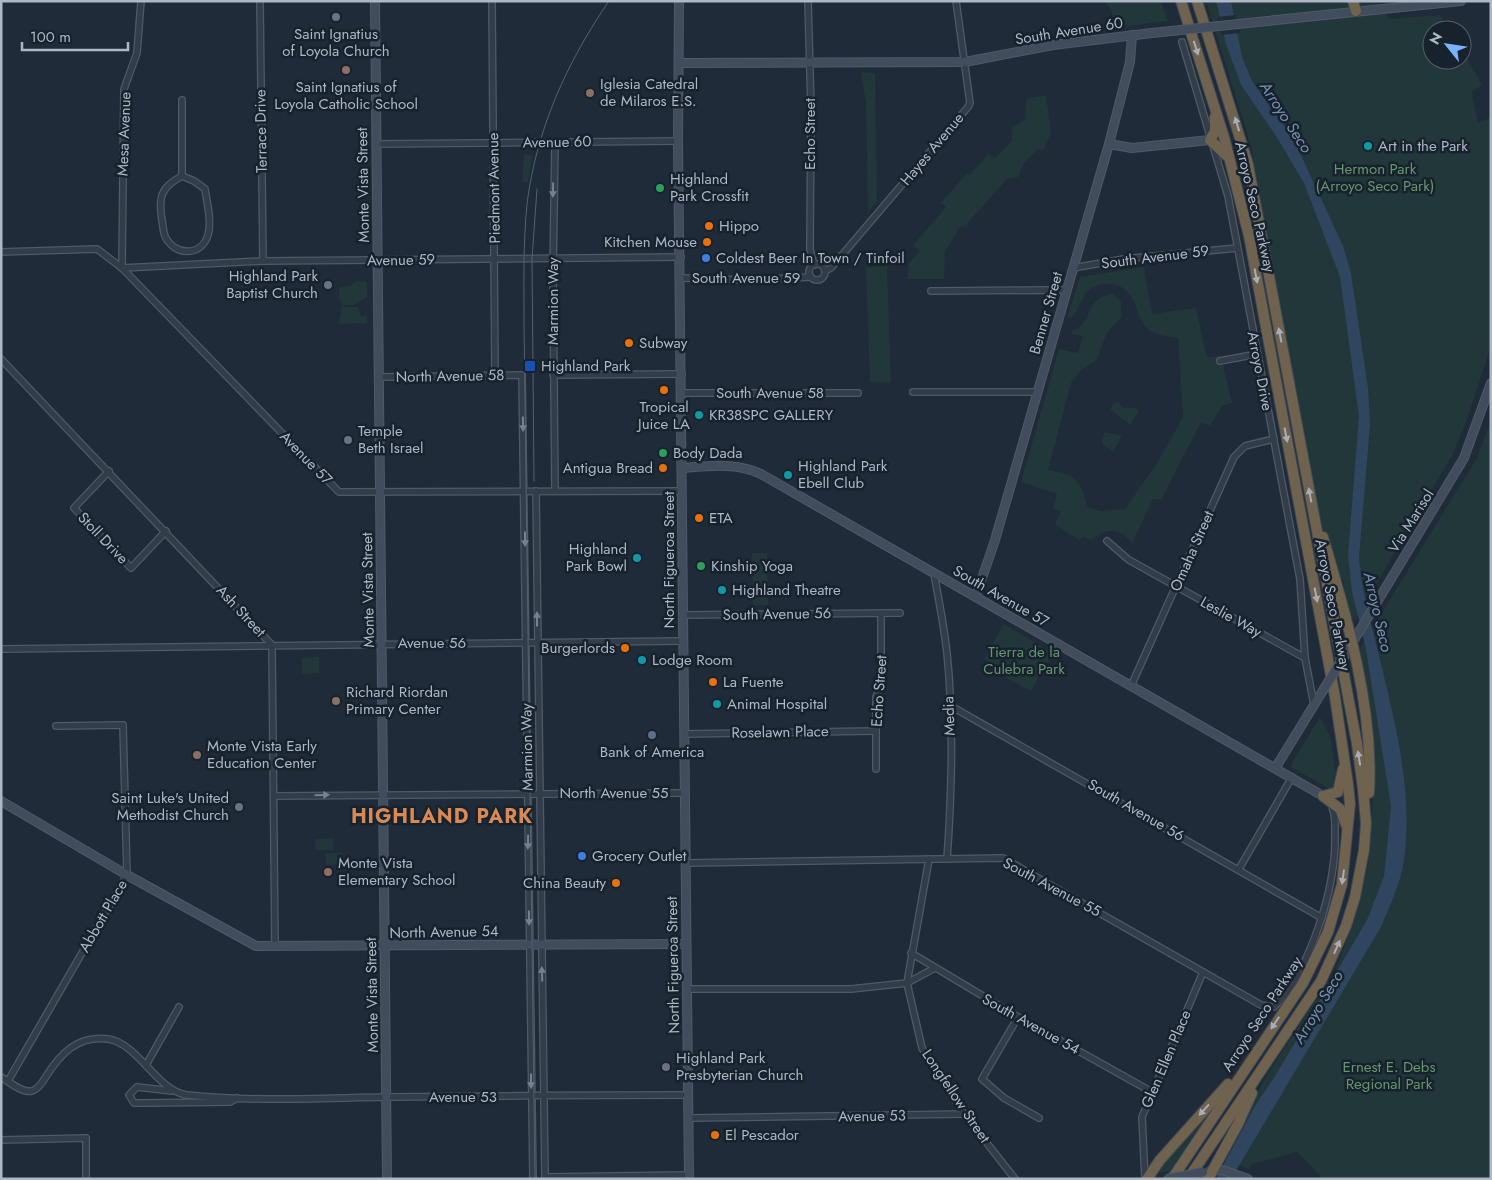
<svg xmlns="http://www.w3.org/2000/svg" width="1492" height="1180" viewBox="0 0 1492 1180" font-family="Jost,sans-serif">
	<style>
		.green { fill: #213739 }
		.water { fill: #30455f }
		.pier { fill: #1f2b38 }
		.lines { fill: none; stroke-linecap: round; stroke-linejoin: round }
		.street-casing { stroke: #505a67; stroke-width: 8 }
		.secondary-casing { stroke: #505a67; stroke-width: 10 }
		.highway-casing { stroke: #3d4753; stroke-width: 12 }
		.street { stroke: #333d49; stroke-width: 5.5 }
		.secondary { stroke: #414c5c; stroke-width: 8 }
		.highway { stroke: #6f624f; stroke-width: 10 }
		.tram { stroke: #546170; stroke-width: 1 }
		.secondary-bridge-casing { stroke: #505a67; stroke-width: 10; stroke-linecap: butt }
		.secondary-bridge { stroke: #414c5c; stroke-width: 8 }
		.oneway { fill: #a7aeba }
		.oneway2 { fill: #76808e }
		.worship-dot { fill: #6b7280; stroke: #18222d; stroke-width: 2 }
		.education-dot { fill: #8d6e63; stroke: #18222d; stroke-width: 2 }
		.culture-dot { fill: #0f9aa8; stroke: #18222d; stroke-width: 2 }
		.leisure-dot { fill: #2e9e5b; stroke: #18222d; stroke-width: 2 }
		.food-dot { fill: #e8710a; stroke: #18222d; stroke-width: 2 }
		.shop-dot { fill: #3f7fe0; stroke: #18222d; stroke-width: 2 }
		.transit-dot { fill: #1a4fb4; stroke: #18222d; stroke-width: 2 }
		.service-dot { fill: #5c6f8a; stroke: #18222d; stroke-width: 2 }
		.labels { text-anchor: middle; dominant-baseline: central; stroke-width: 5; stroke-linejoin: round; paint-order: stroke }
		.street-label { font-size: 15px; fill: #adb7c6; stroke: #18222d }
		.poi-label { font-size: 15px; fill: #adb7c6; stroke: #18222d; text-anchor: start }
		.park-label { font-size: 15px; fill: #64976e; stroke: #18222d }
		.water-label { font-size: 16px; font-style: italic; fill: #748fb0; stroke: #18222d }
		.district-label { font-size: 20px; font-weight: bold; letter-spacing: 1px; fill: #d88a56; stroke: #18222d }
	</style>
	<rect width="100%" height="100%" fill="#1f2b38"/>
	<g class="green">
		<path d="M 1106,1 L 1161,1 L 1168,21 L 1113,28 L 1112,13 Z"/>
		<path d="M 1206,1 L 1375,1 L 1390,19 L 1440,15 L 1450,30 L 1432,30 L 1432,60 L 1462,60 L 1462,49 L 1482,85 L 1472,92 L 1478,123 L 1491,117 L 1491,346 L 1466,422 L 1453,454 L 1355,620 L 1350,617 L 1343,579 L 1340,579 L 1317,513 L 1251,146 Z"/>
		<path d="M 861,72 L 875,73 L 877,201 L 868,212 L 866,104 Z"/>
		<path d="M 1046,95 L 1051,133 L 1043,151 L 1038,149 L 1024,163 L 1018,177 L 1007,179 L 965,226 L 960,227 L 945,252 L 944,279 L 907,279 L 909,263 L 920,251 L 913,245 L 946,207 L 941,203 L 967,173 L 970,175 L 988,154 L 995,158 L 1012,141 L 1012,128 L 1025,120 L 1026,99 Z"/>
		<path d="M 524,154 L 533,155 L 528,182 L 522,182 Z"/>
		<path d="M 887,266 L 891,383 L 870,382 L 866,267 Z"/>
		<path d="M 1144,267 L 1152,314 L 1196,308 L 1207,358 L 1221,355 L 1232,403 L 1222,406 L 1210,426 L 1201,422 L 1161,500 L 1153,499 L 1132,543 C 1119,527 1107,528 1092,540 L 1083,537 L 1080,540 L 1055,525 L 1061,511 L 1053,509 L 1057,494 L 1021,482 L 1059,349 L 1078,353 L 1083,336 L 1072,334 L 1072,331 C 1096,321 1081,301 1113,293 L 1121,302 L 1122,318 C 1106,329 1103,342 1097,360 L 1081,370 L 1071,383 L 1048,470 C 1076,475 1081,479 1087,507 L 1101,511 L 1125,509 L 1157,463 L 1183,417 L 1178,338 C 1167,336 1157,336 1148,329 C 1138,320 1138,309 1132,298 C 1123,281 1099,279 1086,293 C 1080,301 1078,310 1073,317 L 1067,318 L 1080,277 Z"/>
		<path d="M 356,281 L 367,282 L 367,297 L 354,305 L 343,305 L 339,298 L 339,287 L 350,286 Z"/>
		<path d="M 342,307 L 358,307 L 360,315 L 367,316 L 367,323 L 339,324 Z"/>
		<path d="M 1115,402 L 1119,403 L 1123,408 L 1136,408 L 1139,411 L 1130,425 L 1110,409 Z"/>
		<path d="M 1491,420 L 1491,1179 L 1323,1179 L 1297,1152 L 1252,1164 L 1249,1169 L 1225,1160 L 1265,1078 L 1335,971 L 1354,921 L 1368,865 L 1375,769 L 1369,705 L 1360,648 L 1477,458 Z"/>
		<path d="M 1104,432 L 1122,436 L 1113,452 L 1102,444 Z"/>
		<path d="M 752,553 L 767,553 L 768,605 L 753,605 Z"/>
		<path d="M 1004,624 L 1053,653 L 1031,691 L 1006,678 L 1008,675 L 984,659 Z"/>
		<path d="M 319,657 L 319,673 L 302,674 L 302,658 Z"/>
		<path d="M 1320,717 L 1331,738 L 1337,783 L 1332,790 L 1292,768 L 1292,763 Z"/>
		<path d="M 333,838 L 334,850 L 316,850 L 315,839 Z"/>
		<path d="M 325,853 L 343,853 L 344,864 L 326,865 Z"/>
		<path d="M 1208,1109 L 1211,1111 L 1170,1171 L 1161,1173 L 1158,1171 Z"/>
	</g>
	<path class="water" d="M 1216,1 L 1231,1 L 1242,57 L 1252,81 L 1293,138 L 1343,246 L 1351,273 L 1368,388 L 1370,425 L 1359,557 L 1361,578 C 1378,667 1417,769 1404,859 C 1401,883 1390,905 1381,927 L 1231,1179 L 1216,1179 L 1255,1106 L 1277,1073 L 1367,920 L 1384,876 L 1391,806 L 1366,649 L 1352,592 L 1348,555 L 1359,416 L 1340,277 L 1304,183 L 1276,136 L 1241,85 L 1226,44 Z"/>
	<path class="pier" d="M 1236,15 L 1240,33 L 1221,35 L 1217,17 Z"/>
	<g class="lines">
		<g class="street-casing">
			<g id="street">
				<path d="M 141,1 L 137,53 L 124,89 L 122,268 L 263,261 L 681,257"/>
				<path d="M 260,1 L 263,261"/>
				<path d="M 492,1 L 495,375"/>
				<path d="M 808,1 L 811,108 L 810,249 L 814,265"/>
				<path d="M 1182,42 L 1228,196 L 1300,579 L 1305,658 L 1314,705"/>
				<path d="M 555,142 L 553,275 L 555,491"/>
				<path d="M 376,144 L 678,141"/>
				<path d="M 182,176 L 194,181 L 205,189 C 207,203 212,221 208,235 C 201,258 173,255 165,236 C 163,231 163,225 162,220 C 158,197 161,187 182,176 Z"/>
				<path d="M 182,176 L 182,100"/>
				<path d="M 1,252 L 97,249 L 122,268 L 339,492 L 682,491"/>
				<circle cx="817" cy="272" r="8"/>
				<path d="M 1073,268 L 1124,259 L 1237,248"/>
				<path d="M 825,271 L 831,268 L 968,107 L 970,103 L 956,1"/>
				<path d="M 681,278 L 746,280 L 811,277"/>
				<path d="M 931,291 L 1067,290"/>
				<path d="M 1,359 L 272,645 L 275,947"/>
				<path d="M 1220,361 L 1257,354"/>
				<path d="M 553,375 L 682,374"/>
				<path d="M 379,377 L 522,375 L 533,1179"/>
				<path d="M 913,392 L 1037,392"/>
				<path d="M 682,393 L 858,393"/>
				<path d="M 109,471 L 74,508 L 131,568 L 166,531"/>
				<path d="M 536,491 L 545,1179"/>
				<path d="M 1107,541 L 1129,560 L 1305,658"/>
				<path d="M 934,574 C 939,600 944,626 947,653 C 954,721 952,791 947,859"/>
				<path d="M 683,615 L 900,613"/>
				<path d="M 1,649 L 683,641"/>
				<path d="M 1131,686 L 1234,457 L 1245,446 L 1274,439"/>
				<path d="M 949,705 L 1322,918"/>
				<path d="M 685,734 L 876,731"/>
				<path d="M 876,769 L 876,697 L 881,685 L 881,613"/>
				<path d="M 274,796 L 684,793"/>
				<path d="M 929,859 L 907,983 L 922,1048 L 964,1114 L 1015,1179"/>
				<path d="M 686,863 L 1003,858 L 1261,1005 L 1274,1007 C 1311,970 1336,886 1335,835 C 1335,825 1336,814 1331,805"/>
				<path d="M 1239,869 L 1292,777"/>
				<path d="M 911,953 L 1018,1017 L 1152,1092"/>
				<path d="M 687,989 L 851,989 L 907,983 L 935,968"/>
				<path d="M 1018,1017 L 982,1079 L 1004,1098 L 1039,1118"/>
				<path d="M 146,1065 L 179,1007"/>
				<path d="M 1,1077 C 9,1082 22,1093 32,1091 C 38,1089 42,1083 45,1078 C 60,1054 77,1035 108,1039 C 138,1043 157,1091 187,1095 C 253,1102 321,1098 387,1097 C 488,1096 588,1095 689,1095"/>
				<path d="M 8,1081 L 127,875 L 123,725 L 56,726"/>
				<path d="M 173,1091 L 137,1087 L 129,1095 L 134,1103 L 144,1103 L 230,1102 L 237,1098"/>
				<path d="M 689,1118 L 964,1114"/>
				<path d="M 1,1140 L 86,1138 L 86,1179"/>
				<path d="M 545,1177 L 689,1175"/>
				<path d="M 1145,1179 L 1142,1117 L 1203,972"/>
			</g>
		</g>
		<g class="secondary-casing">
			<g id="secondary">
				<path d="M 375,1 L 387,1179"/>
				<path d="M 679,1 L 678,141 L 689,1179"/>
				<path d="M 1276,20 L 1461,1"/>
				<path d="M 679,63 L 965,62 L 1053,45 L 1152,33"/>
				<path d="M 1109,144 L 1132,148 L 1210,140"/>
				<path d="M 683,468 C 709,466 737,462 761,474 L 1323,796"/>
				<path d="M 976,596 L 995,540 L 1109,144 L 1130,62 L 1132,35"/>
				<path d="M 1345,655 L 1464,458 L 1491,383"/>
				<path d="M 1276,767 L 1322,692"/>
				<path d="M 1,801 L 127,875 L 256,946 L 686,944"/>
				<path d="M 1210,1171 L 1222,1170 L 1248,1179"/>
			</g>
		</g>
		<g class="highway-casing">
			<g id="highway">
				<path d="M 1353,1 L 1356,11"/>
				<path d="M 1215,117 L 1215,131 L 1210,140 L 1227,156"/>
				<path d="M 1323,537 C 1347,618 1374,708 1369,793"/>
				<path d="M 1323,796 L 1338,792 L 1343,769"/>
				<path d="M 1323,796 L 1340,809 L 1347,827"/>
				<path d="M 1147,1179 L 1160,1160 L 1228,1084"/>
				<path d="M 1172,1179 L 1303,983 L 1328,932 L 1342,884 L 1350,804 L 1348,784 L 1335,697 L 1249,236 L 1224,137 L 1181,1"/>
				<path d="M 1188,1179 L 1321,981 L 1346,926 L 1355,897 L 1364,850 L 1366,823 L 1363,789 L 1357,744 L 1248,164 L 1197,1"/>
				<path d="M 1208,1179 L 1238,1124 L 1252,1093"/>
			</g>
		</g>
		<use href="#street" class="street"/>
		<use href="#secondary" class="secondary"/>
		<use href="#highway" class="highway"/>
		<g class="tram">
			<path d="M 534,481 L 532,259 L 537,189"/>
			<path d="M 535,1179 L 524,322 C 524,283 523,244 527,204 C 536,130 567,62 609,1"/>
		</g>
		<g class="secondary-bridge-casing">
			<g id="secondary-bridge">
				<path d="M 1152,33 L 1276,20"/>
				<path d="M 1322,692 L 1345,655"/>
				<path d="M 1167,1179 L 1203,1172"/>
			</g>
		</g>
		<use href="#secondary-bridge" class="secondary-bridge"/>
	</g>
	<defs><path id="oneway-solid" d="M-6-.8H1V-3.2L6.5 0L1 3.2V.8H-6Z" transform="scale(1.25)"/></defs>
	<g class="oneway">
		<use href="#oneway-solid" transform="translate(1196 48) rotate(72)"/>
		<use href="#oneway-solid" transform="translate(1237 124) rotate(-106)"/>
		<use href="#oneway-solid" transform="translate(1256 276) rotate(79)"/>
		<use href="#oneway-solid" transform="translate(1280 335) rotate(-101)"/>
		<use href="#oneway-solid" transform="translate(1286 435) rotate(79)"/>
		<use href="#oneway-solid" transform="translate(1310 495) rotate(-101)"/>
		<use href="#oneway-solid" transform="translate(1316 595) rotate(79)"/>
		<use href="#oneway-solid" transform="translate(1359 758) rotate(-99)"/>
		<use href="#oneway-solid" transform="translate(1343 877) rotate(98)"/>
		<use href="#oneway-solid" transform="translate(1337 947) rotate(-66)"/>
		<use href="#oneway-solid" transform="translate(1275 1023) rotate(124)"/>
		<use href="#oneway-solid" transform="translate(1204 1110) rotate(132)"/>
	</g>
	<g class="oneway2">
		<use href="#oneway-solid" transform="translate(553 190) rotate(91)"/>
		<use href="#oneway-solid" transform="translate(523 424) rotate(89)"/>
		<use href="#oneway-solid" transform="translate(525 539) rotate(89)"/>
		<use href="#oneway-solid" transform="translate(537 619) rotate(-90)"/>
		<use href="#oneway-solid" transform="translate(322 795) rotate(-1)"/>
		<use href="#oneway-solid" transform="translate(528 842) rotate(91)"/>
		<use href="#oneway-solid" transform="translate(529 918) rotate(89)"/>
		<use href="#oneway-solid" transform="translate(542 974) rotate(-92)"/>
		<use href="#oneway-solid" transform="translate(531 1081) rotate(90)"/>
	</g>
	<g class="worship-dot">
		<circle cx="336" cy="17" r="5"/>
		<circle cx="328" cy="285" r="5"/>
		<circle cx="348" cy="440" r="5"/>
		<circle cx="239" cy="807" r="5"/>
		<circle cx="666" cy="1067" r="5"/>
	</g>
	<g class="education-dot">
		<circle cx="346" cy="70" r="5"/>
		<circle cx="590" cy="93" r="5"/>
		<circle cx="336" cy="701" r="5"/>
		<circle cx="197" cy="755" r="5"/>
		<circle cx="328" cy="872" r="5"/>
	</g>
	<g class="culture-dot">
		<circle cx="1368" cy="146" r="5"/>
		<circle cx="699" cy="415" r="5"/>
		<circle cx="788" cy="475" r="5"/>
		<circle cx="637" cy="558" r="5"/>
		<circle cx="722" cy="590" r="5"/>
		<circle cx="642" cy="660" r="5"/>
		<circle cx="717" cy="704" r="5"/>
	</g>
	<g class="leisure-dot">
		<circle cx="660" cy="188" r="5"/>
		<circle cx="663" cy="453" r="5"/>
		<circle cx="701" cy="566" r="5"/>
	</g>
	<g class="food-dot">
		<circle cx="709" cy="226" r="5"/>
		<circle cx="707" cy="242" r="5"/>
		<circle cx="629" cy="343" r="5"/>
		<circle cx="664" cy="390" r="5"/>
		<circle cx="663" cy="468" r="5"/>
		<circle cx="699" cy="518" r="5"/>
		<circle cx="625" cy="648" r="5"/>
		<circle cx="713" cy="682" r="5"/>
		<circle cx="616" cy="883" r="5"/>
		<circle cx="715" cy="1135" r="5"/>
	</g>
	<g class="shop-dot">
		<circle cx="706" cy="258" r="5"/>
		<circle cx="582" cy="856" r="5"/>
	</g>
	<rect class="transit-dot" x="524" y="360" width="12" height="12" rx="2.5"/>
	<circle class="service-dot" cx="652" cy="735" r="5"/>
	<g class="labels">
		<g class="street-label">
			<text transform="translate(1069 31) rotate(-9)">South Avenue 60</text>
			<text transform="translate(261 131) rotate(-91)">Terrace Drive</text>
			<text transform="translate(124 134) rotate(-88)">Mesa Avenue</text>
			<text transform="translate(810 134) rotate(-90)">Echo Street</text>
			<text transform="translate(557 142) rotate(-1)">Avenue 60</text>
			<text transform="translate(932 149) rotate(-50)">Hayes Avenue</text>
			<text transform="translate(363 185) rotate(-91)">Monte Vista Street</text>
			<text transform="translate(494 188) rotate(-91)">Piedmont Avenue</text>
			<text transform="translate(1255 207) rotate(77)">Arroyo Seco Parkway</text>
			<text transform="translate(1155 257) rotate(-7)">South Avenue 59</text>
			<text transform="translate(401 260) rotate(-1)">Avenue 59</text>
			<text x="746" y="278">South Avenue 59</text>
			<text transform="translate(553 301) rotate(-90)">Marmion Way</text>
			<text transform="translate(1046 313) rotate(-74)">Benner Street</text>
			<text transform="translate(1260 371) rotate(79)">Arroyo Drive</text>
			<text transform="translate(450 376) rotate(-1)">North Avenue 58</text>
			<text x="770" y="393">South Avenue 58</text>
			<text transform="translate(306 458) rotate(46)">Avenue 57</text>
			<text transform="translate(1411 521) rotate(-58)">Via Marisol</text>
			<text transform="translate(103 538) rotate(46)">Stoll Drive</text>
			<text transform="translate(1192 551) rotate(-66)">Omaha Street</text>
			<text transform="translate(669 560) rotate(-90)">North Figueroa Street</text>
			<text transform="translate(368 590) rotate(-91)">Monte Vista Street</text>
			<text transform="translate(1001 596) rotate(30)">South Avenue 57</text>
			<text transform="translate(1333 605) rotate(79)">Arroyo Seco Parkway</text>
			<text transform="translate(241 611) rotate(47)">Ash Street</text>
			<text transform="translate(777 614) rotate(-1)">South Avenue 56</text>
			<text transform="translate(1231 617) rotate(29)">Leslie Way</text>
			<text x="432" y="643">Avenue 56</text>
			<text transform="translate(879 691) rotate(-86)">Echo Street</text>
			<text transform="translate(949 716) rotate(-92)">Media</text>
			<text transform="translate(780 732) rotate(-1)">Roselawn Place</text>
			<text transform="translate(527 747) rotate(-91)">Marmion Way</text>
			<text x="614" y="793">North Avenue 55</text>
			<text transform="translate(1136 810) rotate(30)">South Avenue 56</text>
			<text transform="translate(1052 887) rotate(28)">South Avenue 55</text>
			<text transform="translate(103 916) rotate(-60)">Abbott Place</text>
			<text transform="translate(444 932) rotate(-1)">North Avenue 54</text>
			<text transform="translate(673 965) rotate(-91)">North Figueroa Street</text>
			<text transform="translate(372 995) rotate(-91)">Monte Vista Street</text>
			<text transform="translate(1262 1014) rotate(-57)">Arroyo Seco Parkway</text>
			<text transform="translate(1031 1024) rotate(29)">South Avenue 54</text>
			<text transform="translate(1166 1059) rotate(-67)">Glen Ellen Place</text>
			<text transform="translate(956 1096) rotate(56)">Longfellow Street</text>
			<text x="463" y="1097">Avenue 53</text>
			<text transform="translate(872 1116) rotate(-1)">Avenue 53</text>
		</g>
		<g class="poi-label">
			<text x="336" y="34" text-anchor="middle">Saint Ignatius<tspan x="336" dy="17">of Loyola Church</tspan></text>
			<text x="600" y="84">Iglesia Catedral<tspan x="600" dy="17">de Milaros E.S.</tspan></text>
			<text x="346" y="87" text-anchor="middle">Saint Ignatius of<tspan x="346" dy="17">Loyola Catholic School</tspan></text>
			<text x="1378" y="146">Art in the Park</text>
			<text x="670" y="179">Highland<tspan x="670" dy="17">Park Crossfit</tspan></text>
			<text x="719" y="226">Hippo</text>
			<text x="697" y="242" text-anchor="end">Kitchen Mouse</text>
			<text x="716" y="258">Coldest Beer In Town / Tinfoil</text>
			<text x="318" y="276" text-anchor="end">Highland Park<tspan x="318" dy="17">Baptist Church</tspan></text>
			<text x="639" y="343">Subway</text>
			<text x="541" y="366">Highland Park</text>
			<text x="664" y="407" text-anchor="middle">Tropical<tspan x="664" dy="17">Juice LA</tspan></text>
			<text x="709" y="415">KR38SPC GALLERY</text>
			<text x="358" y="431">Temple<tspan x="358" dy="17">Beth Israel</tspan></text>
			<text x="673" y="453">Body Dada</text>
			<text x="798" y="466">Highland Park<tspan x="798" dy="17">Ebell Club</tspan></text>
			<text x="653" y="468" text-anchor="end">Antigua Bread</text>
			<text x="709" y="518">ETA</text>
			<text x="627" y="549" text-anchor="end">Highland<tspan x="627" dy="17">Park Bowl</tspan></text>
			<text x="711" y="566">Kinship Yoga</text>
			<text x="732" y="590">Highland Theatre</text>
			<text x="615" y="648" text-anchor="end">Burgerlords</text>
			<text x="652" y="660">Lodge Room</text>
			<text x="723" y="682">La Fuente</text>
			<text x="346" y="692">Richard Riordan<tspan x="346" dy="17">Primary Center</tspan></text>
			<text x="727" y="704">Animal Hospital</text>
			<text x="207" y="746">Monte Vista Early<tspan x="207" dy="17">Education Center</tspan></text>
			<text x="652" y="752" text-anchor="middle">Bank of America</text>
			<text x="229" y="798" text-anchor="end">Saint Luke's United<tspan x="229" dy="17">Methodist Church</tspan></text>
			<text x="592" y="856">Grocery Outlet</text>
			<text x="338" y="863">Monte Vista<tspan x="338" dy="17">Elementary School</tspan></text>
			<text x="606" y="883" text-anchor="end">China Beauty</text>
			<text x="676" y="1058">Highland Park<tspan x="676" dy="17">Presbyterian Church</tspan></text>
			<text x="725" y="1135">El Pescador</text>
		</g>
		<g class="park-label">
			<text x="1375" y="169">Hermon Park<tspan x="1375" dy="17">(Arroyo Seco Park)</tspan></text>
			<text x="1024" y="652">Tierra de la<tspan x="1024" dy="17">Culebra Park</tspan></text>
			<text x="1389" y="1067">Ernest E. Debs<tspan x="1389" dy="17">Regional Park</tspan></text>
		</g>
		<g class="water-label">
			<text transform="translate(1286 117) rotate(57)">Arroyo Seco</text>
			<text transform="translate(1378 612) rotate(77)">Arroyo Seco</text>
			<text transform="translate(1318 1007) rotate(-59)">Arroyo Seco</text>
		</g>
		<g class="district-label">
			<text x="442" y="816">HIGHLAND PARK</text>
		</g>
	</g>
	<rect width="1492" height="1180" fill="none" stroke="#adb7c6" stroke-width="5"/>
	<g transform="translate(1447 45) rotate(300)"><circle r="24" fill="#18222d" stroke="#545e6a"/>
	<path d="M0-4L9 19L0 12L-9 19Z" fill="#7bb2fc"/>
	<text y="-8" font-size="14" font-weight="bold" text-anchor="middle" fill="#adb7c6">N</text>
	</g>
	<path d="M22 42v8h106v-8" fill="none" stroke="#adb7c6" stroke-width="2.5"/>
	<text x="30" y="42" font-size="15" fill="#adb7c6" stroke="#18222d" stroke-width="4" paint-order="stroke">100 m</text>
</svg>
